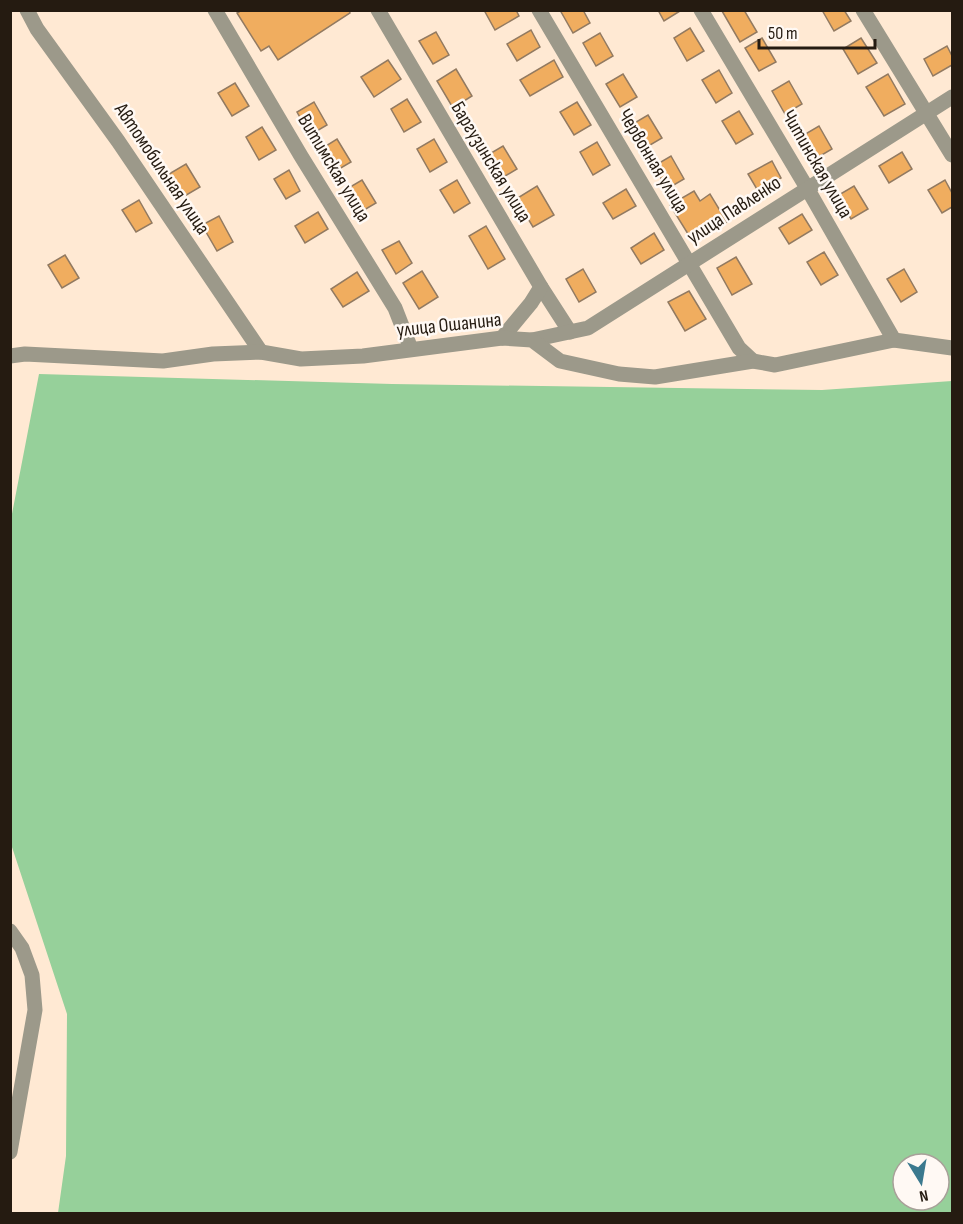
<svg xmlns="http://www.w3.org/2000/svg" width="963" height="1224" viewBox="0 0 963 1224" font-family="'Sofia Sans Condensed',sans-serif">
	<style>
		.green { fill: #96d09a; fill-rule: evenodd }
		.building { fill: #f0ad5f; stroke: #927a61; stroke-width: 1.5 }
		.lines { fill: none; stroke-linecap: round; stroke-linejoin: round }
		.minor { stroke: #9c998a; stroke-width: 15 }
		.labels { text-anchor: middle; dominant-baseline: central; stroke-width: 5; stroke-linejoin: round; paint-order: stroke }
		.street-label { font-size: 20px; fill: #251b11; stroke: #fff9f4 }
	</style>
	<rect width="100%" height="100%" fill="#ffe9d3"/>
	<path class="green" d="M 39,374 L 392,384 L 822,390 L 952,381 L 952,1213 L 58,1213 L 66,1156 L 67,1014 L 10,841 L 11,519 ZM 903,1164 L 939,1164 L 939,1200 L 903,1200 Z"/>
	<g class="building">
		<path d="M 242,10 L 349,10 L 350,13 L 278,60 L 269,46 L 261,51 L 237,13 Z"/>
		<path d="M 484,10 L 516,10 L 519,16 L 495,30 Z"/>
		<path d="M 560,10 L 583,10 L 590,23 L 573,33 Z"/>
		<path d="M 658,10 L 680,10 L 680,11 L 664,21 Z"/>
		<path d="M 724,10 L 744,10 L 757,32 L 740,42 L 722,11 Z"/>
		<path d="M 822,10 L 844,10 L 851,21 L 834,31 Z"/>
		<path d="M 690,28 L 704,51 L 687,61 L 674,38 Z"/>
		<path d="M 531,30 L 540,47 L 517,61 L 507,44 Z"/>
		<path d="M 436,32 L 449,55 L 433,64 L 419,41 Z"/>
		<path d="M 600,33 L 613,56 L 596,66 L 583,43 Z"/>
		<path d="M 762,38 L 776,62 L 759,71 L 745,48 Z"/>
		<path d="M 861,38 L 877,63 L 858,74 L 843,49 Z"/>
		<path d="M 947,46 L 952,56 L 952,65 L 933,76 L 924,59 Z"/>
		<path d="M 388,60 L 401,79 L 374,97 L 361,77 Z"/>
		<path d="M 554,60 L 563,77 L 530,96 L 520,80 Z"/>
		<path d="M 456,69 L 472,96 L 453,108 L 437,81 Z"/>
		<path d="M 719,70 L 732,93 L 716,103 L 702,80 Z"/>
		<path d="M 623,74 L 637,97 L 620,107 L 606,84 Z"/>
		<path d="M 888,74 L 905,104 L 884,116 L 866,87 Z"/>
		<path d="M 789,81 L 802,104 L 785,114 L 772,91 Z"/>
		<path d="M 235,83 L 249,106 L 232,116 L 218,93 Z"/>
		<path d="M 407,99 L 421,122 L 404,132 L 391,109 Z"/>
		<path d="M 314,102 L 327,125 L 310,135 L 297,112 Z"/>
		<path d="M 577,102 L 591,125 L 574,135 L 560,112 Z"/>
		<path d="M 739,111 L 753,134 L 736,144 L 722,121 Z"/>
		<path d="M 648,115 L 662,138 L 645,148 L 631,125 Z"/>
		<path d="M 819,126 L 832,149 L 815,159 L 802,136 Z"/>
		<path d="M 262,127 L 276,150 L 259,160 L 246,137 Z"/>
		<path d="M 337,139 L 351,162 L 334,172 L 321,149 Z"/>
		<path d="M 434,139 L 447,162 L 430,172 L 417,149 Z"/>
		<path d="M 597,142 L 610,165 L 593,175 L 580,152 Z"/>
		<path d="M 503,146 L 517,169 L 500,179 L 486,156 Z"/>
		<path d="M 902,152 L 912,169 L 889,183 L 879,166 Z"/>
		<path d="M 671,156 L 684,179 L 667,189 L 654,166 Z"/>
		<path d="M 772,161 L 781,178 L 758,191 L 748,174 Z"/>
		<path d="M 186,164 L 200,187 L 183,197 L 169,174 Z"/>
		<path d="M 289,170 L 300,191 L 286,199 L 274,179 Z"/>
		<path d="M 362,180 L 376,203 L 359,213 L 345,190 Z"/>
		<path d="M 457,180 L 470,203 L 454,213 L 440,190 Z"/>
		<path d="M 945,180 L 952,193 L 952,207 L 942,213 L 928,190 Z"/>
		<path d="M 537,186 L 554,215 L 533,227 L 516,199 Z"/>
		<path d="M 854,186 L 868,209 L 851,219 L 837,196 Z"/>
		<path d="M 626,189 L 636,206 L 613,219 L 603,203 Z"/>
		<path d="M 694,191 L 700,201 L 710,194 L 727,222 L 693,242 L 670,205 Z"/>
		<path d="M 139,200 L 152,223 L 136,232 L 122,210 Z"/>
		<path d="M 318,212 L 328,229 L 305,243 L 295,226 Z"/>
		<path d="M 802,214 L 812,230 L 789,244 L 779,228 Z"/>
		<path d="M 219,216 L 233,242 L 217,251 L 202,225 Z"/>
		<path d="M 486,226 L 505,259 L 488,269 L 469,236 Z"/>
		<path d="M 654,233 L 664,250 L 641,264 L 631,248 Z"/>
		<path d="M 399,241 L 412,263 L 396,274 L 382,250 Z"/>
		<path d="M 824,252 L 838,275 L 821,285 L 807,262 Z"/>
		<path d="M 65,255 L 79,278 L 62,288 L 48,265 Z"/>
		<path d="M 736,257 L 752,284 L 732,295 L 717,268 Z"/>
		<path d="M 583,269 L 596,292 L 579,302 L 566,279 Z"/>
		<path d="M 904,269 L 917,292 L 901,302 L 887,279 Z"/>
		<path d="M 422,271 L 438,297 L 419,309 L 403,283 Z"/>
		<path d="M 357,272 L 369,291 L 343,307 L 331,289 Z"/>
		<path d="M 689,291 L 706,319 L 685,331 L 668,302 Z"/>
	</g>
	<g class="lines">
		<g class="minor">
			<path d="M 27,10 L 37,29 L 118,141 L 261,352"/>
			<path d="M 215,10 L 301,156 L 395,308 L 411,349"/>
			<path d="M 378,10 L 541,287 L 570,332"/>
			<path d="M 539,10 L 739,348 L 753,361"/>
			<path d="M 701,10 L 807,188 L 894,340"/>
			<path d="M 863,10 L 952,155"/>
			<path d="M 502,338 L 531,303 L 541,287"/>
			<path d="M 532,340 L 588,328 L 952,97"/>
			<path d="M 10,356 L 25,354 L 163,361 L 213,354 L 261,352 L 301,359 L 363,356 L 502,338 L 532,340 L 560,361 L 619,374 L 655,377 L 753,361 L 775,365 L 894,340 L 952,348"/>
			<path d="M 10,931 L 22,948 L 32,975 L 35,1010 L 10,1152"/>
		</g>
	</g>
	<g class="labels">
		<g class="street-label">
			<text transform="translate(653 161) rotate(59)">Червонная улица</text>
			<text transform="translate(491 162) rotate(59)">Баргузинская улица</text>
			<text transform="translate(817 164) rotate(60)">Читинская улица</text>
			<text transform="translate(334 168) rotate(59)">Витимская улица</text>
			<text transform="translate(162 169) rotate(56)">Автомобильная улица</text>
			<text transform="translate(734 210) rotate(-33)">улица Павленко</text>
			<text transform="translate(449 325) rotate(-6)">улица Ошанина</text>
		</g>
	</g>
	<rect width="963" height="1224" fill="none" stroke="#251b11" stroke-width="24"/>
	<g transform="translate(921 1182) rotate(169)"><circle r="28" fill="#fff9f4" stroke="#a8a099" stroke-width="1.5"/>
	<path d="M0-4.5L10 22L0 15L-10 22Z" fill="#3b798e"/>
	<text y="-9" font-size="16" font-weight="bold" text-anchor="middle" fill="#251b11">N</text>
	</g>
	<path d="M759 39v9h116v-9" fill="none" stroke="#251b11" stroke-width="3"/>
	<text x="768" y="39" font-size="18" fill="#251b11" stroke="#fff9f4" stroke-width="4.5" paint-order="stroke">50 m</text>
</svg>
